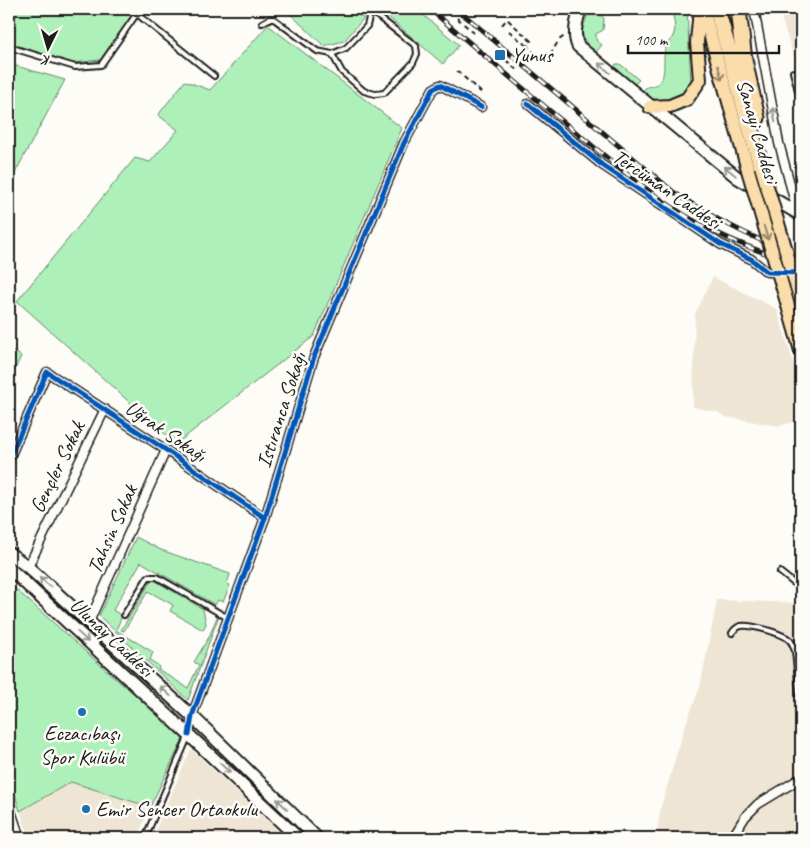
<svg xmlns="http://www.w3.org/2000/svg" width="810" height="847" viewBox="0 0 810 847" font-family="Caveat,sans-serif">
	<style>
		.built { fill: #efe5d4 }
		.green { fill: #aef0b9; stroke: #65866a }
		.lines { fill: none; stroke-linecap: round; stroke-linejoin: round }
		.lane-casing { stroke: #1c1c1c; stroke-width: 8 }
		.street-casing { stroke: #1c1c1c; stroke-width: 11 }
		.secondary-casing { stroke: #1c1c1c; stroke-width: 15 }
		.primary-casing { stroke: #1c1c1c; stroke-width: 16 }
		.highway-casing { stroke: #1c1c1c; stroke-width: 19 }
		.path { stroke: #1c1c1c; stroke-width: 2; stroke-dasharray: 5 4; stroke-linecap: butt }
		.lane { stroke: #fdfcf7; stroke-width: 4 }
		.street { stroke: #fdfcf7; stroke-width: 8 }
		.secondary { stroke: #fdfcf7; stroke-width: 11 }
		.primary { stroke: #faddab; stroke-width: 12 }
		.highway { stroke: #faddab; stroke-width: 15 }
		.rail-casing { stroke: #1c1c1c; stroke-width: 5 }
		.rail { stroke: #fdfcf7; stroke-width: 3; stroke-dasharray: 9; stroke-linecap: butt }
		.primary-bridge-casing { stroke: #1c1c1c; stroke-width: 16; stroke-linecap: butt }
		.primary-bridge { stroke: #faddab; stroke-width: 12 }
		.cycleway-casing { stroke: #fdfcf7; stroke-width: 8 }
		.cycleway { stroke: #0057b8; stroke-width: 5 }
		.oneway { stroke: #989794 }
		.oneway2 { stroke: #96866b }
		.poi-dot { fill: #1f6fb2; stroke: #fdfcf7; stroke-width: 2 }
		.labels { text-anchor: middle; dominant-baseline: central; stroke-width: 5; stroke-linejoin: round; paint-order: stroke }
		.poi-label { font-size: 21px; fill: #1c1c1c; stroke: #fdfcf7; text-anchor: start }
		.street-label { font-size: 21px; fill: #1c1c1c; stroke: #fdfcf7 }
	</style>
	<rect width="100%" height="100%" fill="#fdfcf7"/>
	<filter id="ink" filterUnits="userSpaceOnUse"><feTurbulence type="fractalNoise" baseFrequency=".02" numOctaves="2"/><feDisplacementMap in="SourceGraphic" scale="10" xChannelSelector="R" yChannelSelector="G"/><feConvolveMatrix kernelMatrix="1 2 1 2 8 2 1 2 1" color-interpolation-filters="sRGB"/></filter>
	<g filter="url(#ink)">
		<g class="built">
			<path d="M 778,9 L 801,9 L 801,77 Z"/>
			<path d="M 713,277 L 777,309 L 801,389 L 801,420 L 779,426 L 726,417 L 717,412 L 693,407 L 695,314 Z"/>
			<path d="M 717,600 L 801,603 L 801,838 L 656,838 L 661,807 L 684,729 L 700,687 Z"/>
			<path d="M 191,749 L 286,838 L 152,838 Z"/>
			<path d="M 71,782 L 150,807 L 137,838 L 30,838 L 20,811 Z"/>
		</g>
		<g class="green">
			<path d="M 9,9 L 137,9 L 100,60 L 73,63 L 9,43 Z"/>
			<path d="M 285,9 L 350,9 L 364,18 L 344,41 L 324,46 Z"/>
			<path d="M 379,9 L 416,9 L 459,45 L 443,64 Z"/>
			<path d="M 591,9 L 603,9 L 600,15 L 604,18 L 603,30 L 596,34 L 596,40 L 602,45 L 596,52 C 577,38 581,28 591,9 Z"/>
			<path d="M 671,9 L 687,9 L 691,84 C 675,102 663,109 642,91 L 647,87 C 672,86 660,60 666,46 C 667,42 672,40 673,36 C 677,28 673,17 671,9 Z"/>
			<path d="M 268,25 L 402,128 L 314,336 L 176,444 L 17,301 L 135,158 L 150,162 L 178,130 L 158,115 L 185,81 L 210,90 Z"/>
			<path d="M 9,64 L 65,80 L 9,184 Z"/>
			<path d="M 616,64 L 620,64 L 639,80 L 634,85 L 614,68 Z"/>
			<path d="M 9,349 L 21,356 L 9,383 Z"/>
			<path d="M 136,537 L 161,550 L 230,574 L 227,584 L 230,585 L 223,602 L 218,600 L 215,605 L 141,562 L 113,610 L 122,616 L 116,630 L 153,652 L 150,660 L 159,666 L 158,669 L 188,688 L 199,665 L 194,662 L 209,637 L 217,617 L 218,618 L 188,700 L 99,616 Z"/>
			<path d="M 154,580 L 203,609 L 206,624 L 203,630 L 170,611 L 173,605 L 148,591 L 124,631 L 121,630 L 151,581 Z"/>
			<path d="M 9,583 L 123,685 L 127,685 L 183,739 L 150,807 L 71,782 L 20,811 L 9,775 Z"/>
		</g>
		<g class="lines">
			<g class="lane-casing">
				<g id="lane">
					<path d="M 137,14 L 214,76"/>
					<path d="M 262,23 L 269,19 L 274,19 L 317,51 L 332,54 L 346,48 L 367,26 L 371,9"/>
					<path d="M 9,47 L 75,67 L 101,65 L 140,9"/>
					<path d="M 332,54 L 342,72 L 364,91 L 375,94 L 384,93 L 413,63 L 417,54 L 416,46 L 372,12"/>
					<path d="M 793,72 L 801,102"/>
					<path d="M 780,572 L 801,589"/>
					<path d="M 124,615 L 148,577 L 157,577 L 228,618"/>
					<path d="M 732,633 C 734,630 737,627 741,626 C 751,624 779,633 787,638 C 792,641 793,645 795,651 L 801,710"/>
					<path d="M 145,838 L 188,737"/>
				</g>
			</g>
			<g class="street-casing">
				<g id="street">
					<path d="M 754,9 L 779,143 L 798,214"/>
					<path d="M 528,104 L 602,165 L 720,244 L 751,259 L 767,272 L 801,273"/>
					<path d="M 9,459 L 47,372 L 166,450 L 265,518"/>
					<path d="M 28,567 L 105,409"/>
					<path d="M 89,622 L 166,450"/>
					<path d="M 189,735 L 192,716 L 265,518 L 314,357 L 404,143 L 433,89 L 440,85 L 481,107"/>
					<path d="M 9,805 L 20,838"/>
					<path d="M 732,838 L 745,817 L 758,804 L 801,778"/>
				</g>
			</g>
			<g class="secondary-casing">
				<g id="secondary">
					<path d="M 581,9 C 576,19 573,36 578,46 L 738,178 L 801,215"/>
					<path d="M 9,553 L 28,567 L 192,716 L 317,838"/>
					<path d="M 9,568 L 189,735 L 298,838"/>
				</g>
			</g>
			<g class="primary-casing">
				<g id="primary">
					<path d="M 703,9 L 748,170"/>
					<path d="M 650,107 L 670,106 L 687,99 L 700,80 L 697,42 L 700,9"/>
					<path d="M 789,309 L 801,351"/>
				</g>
			</g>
			<g class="highway-casing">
				<g id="highway">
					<path d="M 717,9 L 761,166"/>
					<path d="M 738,9 L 744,60 L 757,118"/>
				</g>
			</g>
			<g class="path">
				<path d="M 457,18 L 474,33"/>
				<path d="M 502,25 L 507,19 L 531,41 L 527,46 L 545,63 L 559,40 L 566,35"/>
				<path d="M 509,31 L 527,46"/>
				<path d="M 499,54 L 519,72"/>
				<path d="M 457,71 L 484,95"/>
			</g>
			<use href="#lane" class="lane"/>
			<use href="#street" class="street"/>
			<use href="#secondary" class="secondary"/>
			<use href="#primary" class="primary"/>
			<use href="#highway" class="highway"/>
			<g class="rail-casing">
				<g id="rail">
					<path d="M 430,9 C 479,51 528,93 578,134 C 616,165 653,197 696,222 C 729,241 765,254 801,265"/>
					<path d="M 457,9 L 672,191 C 713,219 755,240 801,256"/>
				</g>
			</g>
			<use href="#rail" class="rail"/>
			<g class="primary-bridge-casing">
				<g id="primary-bridge">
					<path d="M 761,166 L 801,301"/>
					<path d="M 748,170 L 789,309"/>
				</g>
			</g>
			<use href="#primary-bridge" class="primary-bridge"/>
			<g class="cycleway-casing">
				<g id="cycleway">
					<path d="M 528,104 L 602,165 L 720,244 L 751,259 L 767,272 L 801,273"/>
					<path d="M 9,459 L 47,372 L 166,450 L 265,518"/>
					<path d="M 189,735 L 192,716 L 265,518 L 314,357 L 404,143 L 433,89 L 440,85 L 481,107"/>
				</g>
			</g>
			<use href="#cycleway" class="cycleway"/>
		</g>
		<defs><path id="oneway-shaft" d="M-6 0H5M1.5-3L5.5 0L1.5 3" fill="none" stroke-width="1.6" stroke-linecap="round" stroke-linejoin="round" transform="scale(1.25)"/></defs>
		<g class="oneway">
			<use href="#oneway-shaft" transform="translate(604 68) rotate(-140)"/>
			<use href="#oneway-shaft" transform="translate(774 115) rotate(-100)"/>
			<use href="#oneway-shaft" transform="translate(730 171) rotate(-141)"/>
			<use href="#oneway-shaft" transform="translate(45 582) rotate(-138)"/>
			<use href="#oneway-shaft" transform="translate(83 637) rotate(43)"/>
			<use href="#oneway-shaft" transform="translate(165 691) rotate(-138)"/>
			<use href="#oneway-shaft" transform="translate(225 768) rotate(44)"/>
			<use href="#oneway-shaft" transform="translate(282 804) rotate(-136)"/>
		</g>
		<g class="oneway2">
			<use href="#oneway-shaft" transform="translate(720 73) rotate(75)"/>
			<use href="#oneway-shaft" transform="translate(766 233) rotate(73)"/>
		</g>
	</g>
	<g class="poi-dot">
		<rect x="494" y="49" width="12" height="12" rx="2.5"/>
		<circle cx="82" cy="712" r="5"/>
		<circle cx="86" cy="809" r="5"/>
	</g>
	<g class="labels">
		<g class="poi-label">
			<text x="511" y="55">Yunus</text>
			<text x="82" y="733" text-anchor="middle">Eczacıbaşı<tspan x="82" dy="24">Spor Kulübü</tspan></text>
			<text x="96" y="809">Emir Sencer Ortaokulu</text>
		</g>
		<g class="street-label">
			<text transform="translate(758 131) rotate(74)">Sanayi Caddesi</text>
			<text transform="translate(667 189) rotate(34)">Tercüman Caddesi</text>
			<text transform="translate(281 410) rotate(-72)">Istıranca Sokağı</text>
			<text transform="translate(166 431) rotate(34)">Uğrak Sokağı</text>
			<text transform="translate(57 467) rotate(-64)">Gençler Sokak</text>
			<text transform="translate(112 529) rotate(-66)">Tahsin Sokak</text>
			<text transform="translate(112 637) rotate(43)">Ulunay Caddesi</text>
		</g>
	</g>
	<rect width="810" height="847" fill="none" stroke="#fdfcf7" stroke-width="30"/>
	<rect x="15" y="15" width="780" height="817" fill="none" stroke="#1c1c1c" stroke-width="2" filter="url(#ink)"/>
	<g transform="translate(48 48) rotate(185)" stroke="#fdfcf7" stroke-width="4" paint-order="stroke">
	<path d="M0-4L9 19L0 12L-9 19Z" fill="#1c1c1c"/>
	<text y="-8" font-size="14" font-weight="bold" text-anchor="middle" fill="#1c1c1c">K</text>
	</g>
	<path d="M628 45v8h151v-8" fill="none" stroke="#1c1c1c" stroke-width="2.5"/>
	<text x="635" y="45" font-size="15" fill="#1c1c1c" stroke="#fdfcf7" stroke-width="4" paint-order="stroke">100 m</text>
</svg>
